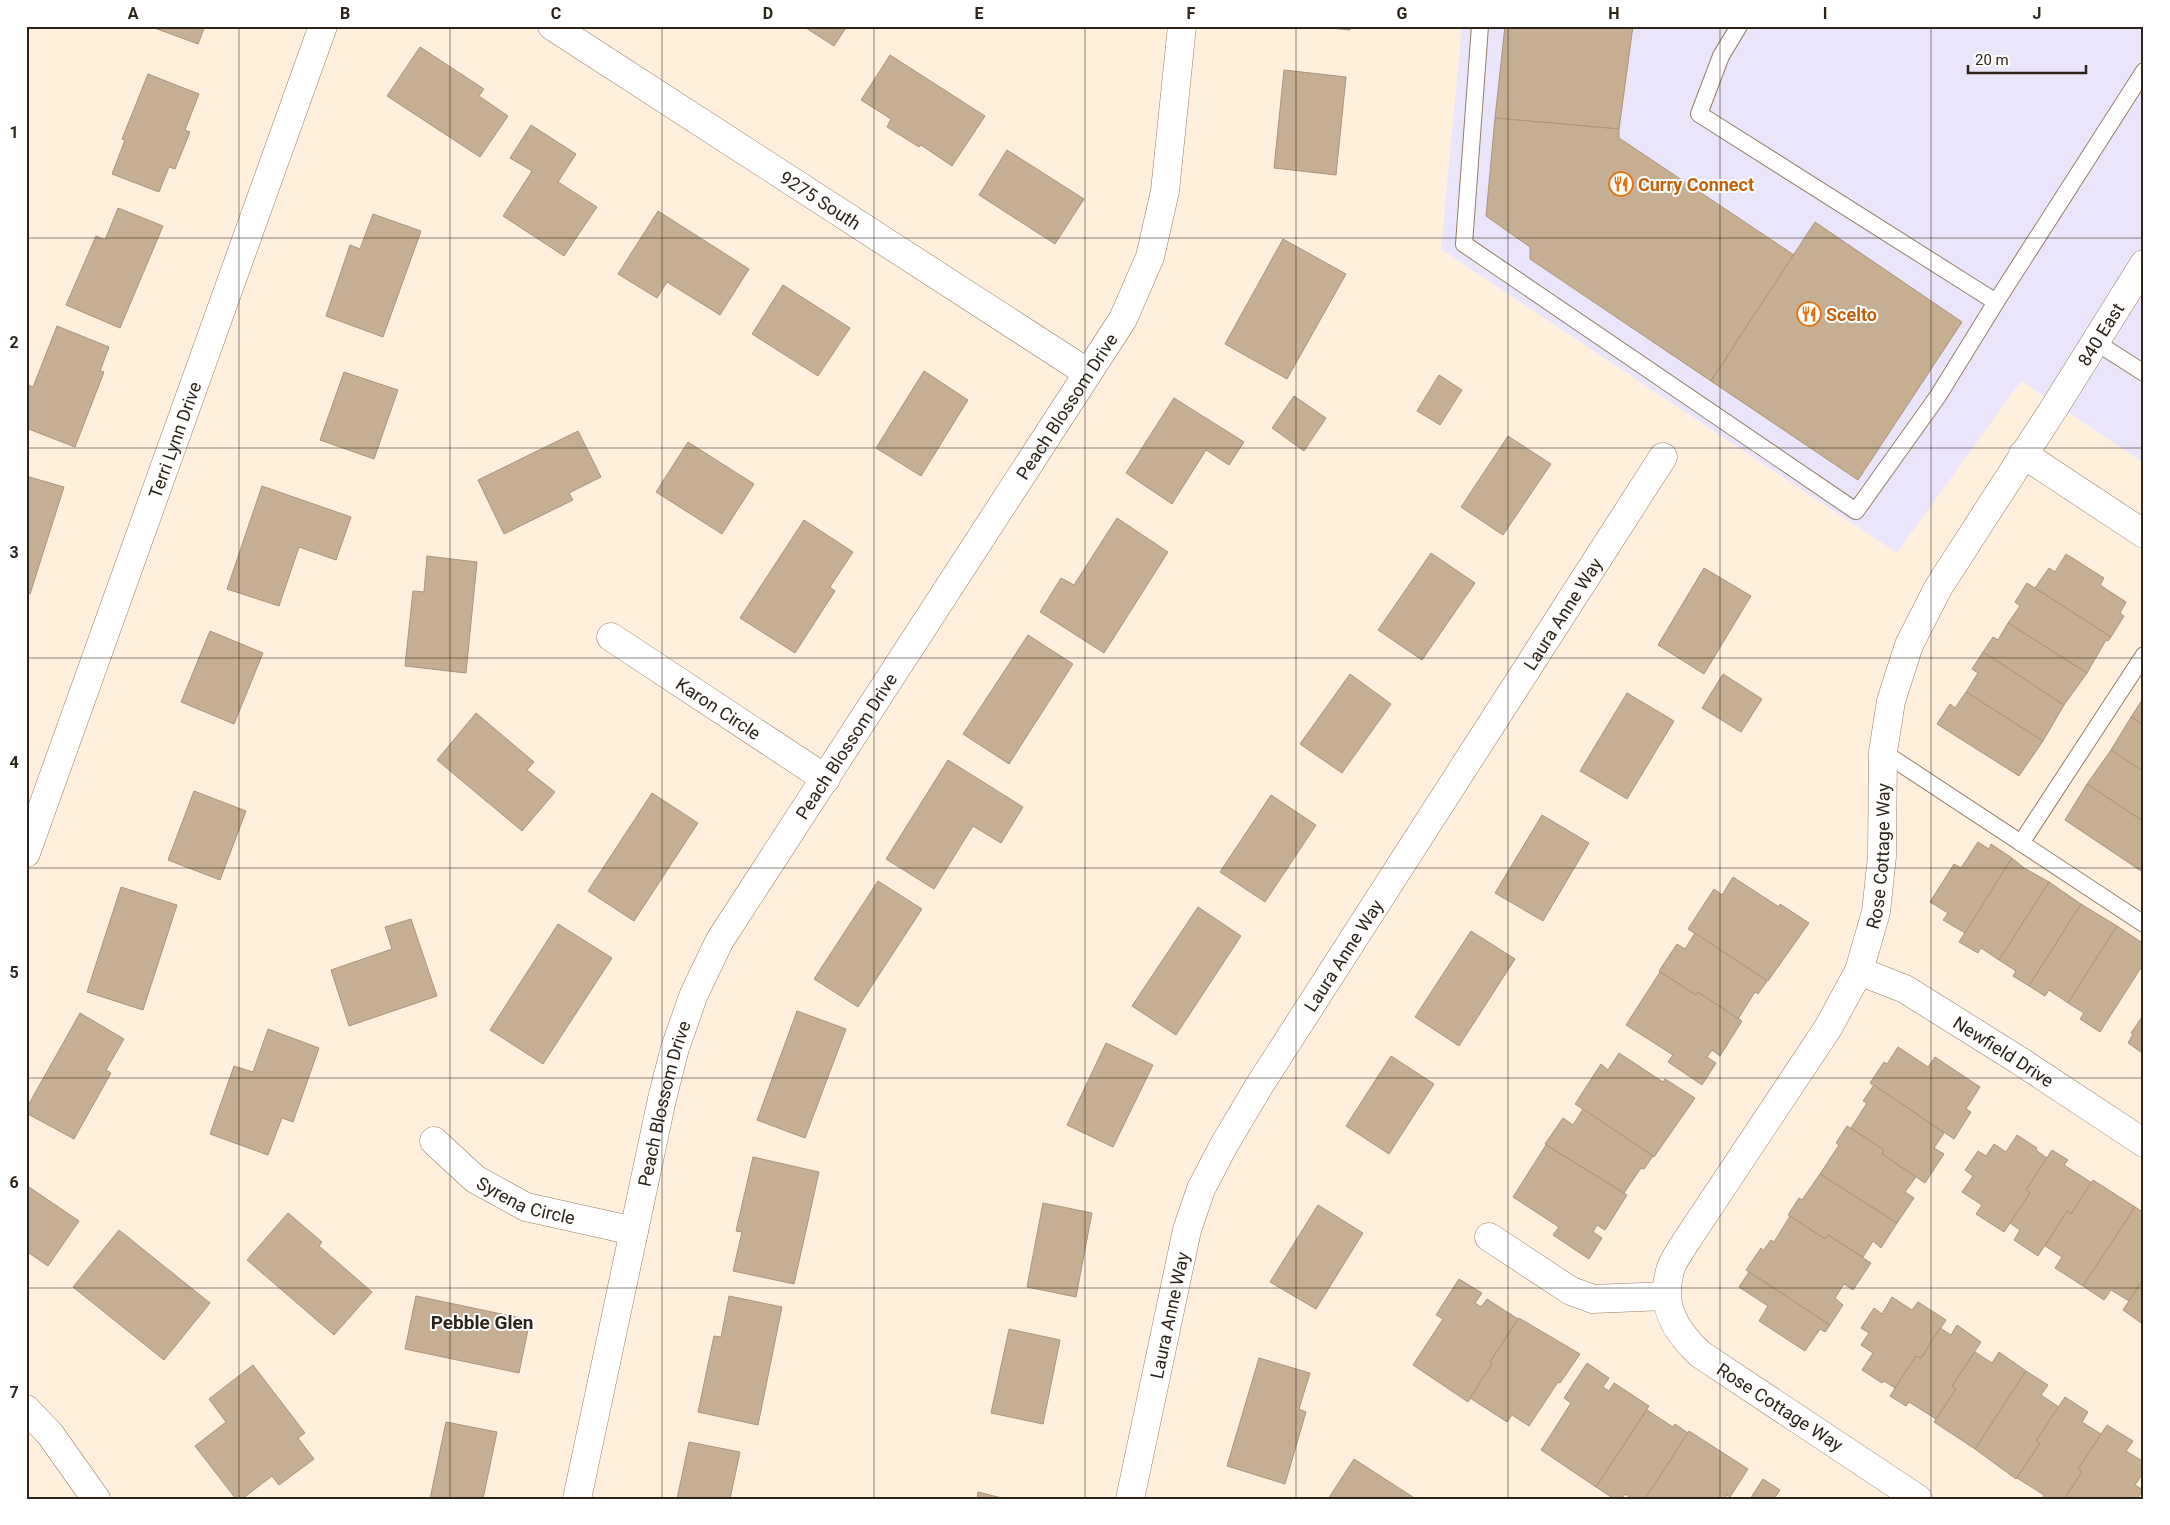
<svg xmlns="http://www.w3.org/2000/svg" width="2170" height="1525" viewBox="0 0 2170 1525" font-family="Roboto,sans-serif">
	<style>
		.commercial { fill: #eae5fb }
		.building { fill: #c6ae92; stroke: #ac9479 }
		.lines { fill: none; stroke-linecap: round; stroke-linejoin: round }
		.lane-casing { stroke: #957e63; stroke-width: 18 }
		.street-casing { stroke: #957e63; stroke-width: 29 }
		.lane { stroke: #fff; stroke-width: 16 }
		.street { stroke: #fff; stroke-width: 28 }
		.grid { fill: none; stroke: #2d2419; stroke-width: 1; stroke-opacity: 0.55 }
		.labels { text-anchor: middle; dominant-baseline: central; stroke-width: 4; stroke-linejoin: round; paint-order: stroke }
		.food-label { font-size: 18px; font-weight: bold; fill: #c56008; stroke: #fff; text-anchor: start }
		.street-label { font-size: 18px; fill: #2d2419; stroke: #fff }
		.neighbourhood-label { font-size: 19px; font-weight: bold; fill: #2d2419; stroke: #fff }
		.neatline { fill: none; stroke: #2d2419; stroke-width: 2 }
		.grid-label { font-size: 16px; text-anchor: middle; font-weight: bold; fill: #2d2419 }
	</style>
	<rect width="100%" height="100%" fill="#fff0de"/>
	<path class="commercial" d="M 1462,26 L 2144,26 L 2144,463 L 2021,381 L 1897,553 L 1441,249 Z"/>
	<g class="building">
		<path d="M 149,26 L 205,26 L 198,44 Z"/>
		<path d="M 803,26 L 847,26 L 834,46 Z"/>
		<path d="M 1309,26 L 1350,26 L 1350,30 Z"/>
		<path d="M 1505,26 L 1633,26 L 1619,129 L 1495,118 Z"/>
		<path d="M 420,47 L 484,89 L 479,96 L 508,116 L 480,157 L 387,96 Z"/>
		<path d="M 890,55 L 985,116 L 952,166 L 921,145 L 919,147 L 887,127 L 891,119 L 861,100 Z"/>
		<path d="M 1284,70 L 1346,77 L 1336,175 L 1274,168 Z"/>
		<path d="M 148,74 L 199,94 L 185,130 L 190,132 L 175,169 L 169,167 L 159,192 L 112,174 L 125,140 L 122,139 Z"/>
		<path d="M 1495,118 L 1619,129 L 1619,138 L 1794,255 L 1711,381 L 1530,259 L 1530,247 L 1486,216 Z"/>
		<path d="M 531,125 L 576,154 L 558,182 L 597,207 L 564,256 L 503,216 L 532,171 L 510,158 Z"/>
		<path d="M 1007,150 L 1084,199 L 1055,244 L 979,195 Z"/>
		<path d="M 118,208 L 163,226 L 120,328 L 66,305 L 96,236 L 105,240 Z"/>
		<path d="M 658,211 L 749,269 L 720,315 L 667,282 L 657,298 L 618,274 Z"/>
		<path d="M 373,214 L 421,231 L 383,337 L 326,316 L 350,245 L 360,249 Z"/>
		<path d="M 1815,222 L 1962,322 L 1858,480 L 1711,381 Z"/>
		<path d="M 1283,239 L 1346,274 L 1287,379 L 1225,344 Z"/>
		<path d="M 783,285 L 850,328 L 818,376 L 752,334 Z"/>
		<path d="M 57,326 L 109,347 L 100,371 L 104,372 L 75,447 L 26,428 L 26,384 L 33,387 Z"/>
		<path d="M 924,371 L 968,400 L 921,476 L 876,448 Z"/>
		<path d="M 344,372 L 398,390 L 374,459 L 320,440 Z"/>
		<path d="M 1439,375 L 1462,390 L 1440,425 L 1417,411 Z"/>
		<path d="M 1294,396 L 1326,418 L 1304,451 L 1272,428 Z"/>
		<path d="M 1174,398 L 1244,442 L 1229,465 L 1206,450 L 1172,504 L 1126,473 Z"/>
		<path d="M 578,431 L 601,477 L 569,493 L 573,500 L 504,534 L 478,480 Z"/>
		<path d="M 1508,436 L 1551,464 L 1503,535 L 1461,507 Z"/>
		<path d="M 688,442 L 754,484 L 722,534 L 656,492 Z"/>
		<path d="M 26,476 L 64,487 L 30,594 L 26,593 Z"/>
		<path d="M 262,486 L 351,517 L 336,560 L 299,547 L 279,606 L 227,589 Z"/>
		<path d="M 1117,518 L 1168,552 L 1104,653 L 1040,612 L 1061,578 L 1074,585 Z"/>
		<path d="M 804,520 L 853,552 L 830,587 L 835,591 L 795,653 L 740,618 Z"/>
		<path d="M 1431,553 L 1475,583 L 1422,660 L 1378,630 Z"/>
		<path d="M 2066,554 L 2104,578 L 2100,585 L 2126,602 L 2120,613 L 2124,616 L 2111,637 L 2035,588 L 2049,568 L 2055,572 Z"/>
		<path d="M 427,556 L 477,562 L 466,673 L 405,666 L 413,591 L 424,592 Z"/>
		<path d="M 1704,568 L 1751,596 L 1704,674 L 1658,645 Z"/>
		<path d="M 2027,583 L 2111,637 L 2108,641 L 2106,640 L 2087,673 L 2008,623 L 2020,606 L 2015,602 Z"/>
		<path d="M 2008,623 L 2087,673 L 2064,705 L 1983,652 L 1993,637 L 1998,640 Z"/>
		<path d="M 210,631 L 263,653 L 234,724 L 181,702 Z"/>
		<path d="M 1028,635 L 1073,664 L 1009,764 L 963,734 Z"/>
		<path d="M 1983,652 L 2064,705 L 2043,741 L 1966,692 L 1978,673 L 1972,669 Z"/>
		<path d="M 1350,674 L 1391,704 L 1342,773 L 1300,744 Z"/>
		<path d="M 1723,674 L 1762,699 L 1741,732 L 1702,708 Z"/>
		<path d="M 1966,692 L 2043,741 L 2019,776 L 1937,724 L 1950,704 L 1955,708 Z"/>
		<path d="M 1627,693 L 1674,721 L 1627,799 L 1580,771 Z"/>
		<path d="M 2144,697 L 2144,725 L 2131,717 Z"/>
		<path d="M 476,713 L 534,762 L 527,770 L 555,792 L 522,831 L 437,760 Z"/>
		<path d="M 2131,717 L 2144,725 L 2144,772 L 2111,750 Z"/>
		<path d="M 2111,750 L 2144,772 L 2144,822 L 2087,784 Z"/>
		<path d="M 948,760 L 1023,807 L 1001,843 L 973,826 L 934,889 L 886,859 Z"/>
		<path d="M 2087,784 L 2144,822 L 2144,873 L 2065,820 Z"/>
		<path d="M 194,791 L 246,811 L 220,880 L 168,860 Z"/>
		<path d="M 652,793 L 698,823 L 634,921 L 588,891 Z"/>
		<path d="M 1271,795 L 1316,825 L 1265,902 L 1220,872 Z"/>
		<path d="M 1542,815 L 1589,843 L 1543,921 L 1495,893 Z"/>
		<path d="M 1978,842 L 1989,849 L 1991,844 L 2012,858 L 1965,933 L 1943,920 L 1948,913 L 1930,902 L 1954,864 L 1961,868 Z"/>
		<path d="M 2012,858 L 2024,868 L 2049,882 L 1999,960 L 1981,948 L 1978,953 L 1959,942 Z"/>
		<path d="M 1733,877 L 1779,907 L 1780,904 L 1809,923 L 1768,981 L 1688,929 L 1714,889 L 1722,895 Z"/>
		<path d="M 878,881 L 922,909 L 858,1007 L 814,979 Z"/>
		<path d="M 2049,882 L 2081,904 L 2029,986 L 2013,976 L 2016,971 L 1999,960 Z"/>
		<path d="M 121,887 L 177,905 L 143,1010 L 87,992 Z"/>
		<path d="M 2081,904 L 2117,926 L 2068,1003 L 2049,990 L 2045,996 L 2029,986 Z"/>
		<path d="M 1198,907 L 1241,936 L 1176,1035 L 1132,1006 Z"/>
		<path d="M 411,919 L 437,996 L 349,1026 L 331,970 L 392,949 L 385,927 Z"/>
		<path d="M 558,924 L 612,958 L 543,1064 L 490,1030 Z"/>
		<path d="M 2117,926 L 2144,944 L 2144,963 L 2100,1032 L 2080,1019 L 2084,1013 L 2068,1003 Z"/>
		<path d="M 1471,931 L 1515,959 L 1459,1046 L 1415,1017 Z"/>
		<path d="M 1695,933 L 1767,981 L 1758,994 L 1755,992 L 1738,1019 L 1698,992 L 1696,995 L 1659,971 L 1677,944 L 1685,949 Z"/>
		<path d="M 1660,972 L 1696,995 L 1698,992 L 1742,1021 L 1720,1056 L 1712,1050 L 1707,1057 L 1716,1063 L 1702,1085 L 1668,1062 L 1673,1055 L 1626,1025 Z"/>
		<path d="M 797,1011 L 846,1029 L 805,1138 L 757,1120 Z"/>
		<path d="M 80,1013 L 124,1039 L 106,1070 L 111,1073 L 74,1139 L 26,1113 L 26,1109 Z"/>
		<path d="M 2144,1014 L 2144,1054 L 2128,1043 L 2133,1034 L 2131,1033 Z"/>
		<path d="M 268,1029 L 319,1048 L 293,1122 L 282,1118 L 268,1155 L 210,1134 L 234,1066 L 253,1072 Z"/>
		<path d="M 1106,1043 L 1153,1065 L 1113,1147 L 1067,1125 Z"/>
		<path d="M 1898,1047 L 1928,1067 L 1935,1057 L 1980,1087 L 1966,1109 L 1971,1112 L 1954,1139 L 1870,1083 L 1884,1062 L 1887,1064 Z"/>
		<path d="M 1619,1053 L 1663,1082 L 1665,1079 L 1695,1098 L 1654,1157 L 1575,1104 L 1601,1064 L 1608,1070 Z"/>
		<path d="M 1391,1056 L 1434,1084 L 1389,1154 L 1346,1126 Z"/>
		<path d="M 1874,1085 L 1944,1133 L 1934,1148 L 1944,1154 L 1925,1183 L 1882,1154 L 1884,1150 L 1851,1128 L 1867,1103 L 1863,1101 Z"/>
		<path d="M 1583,1109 L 1653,1156 L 1644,1169 L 1641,1168 L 1624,1193 L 1545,1144 L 1563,1118 L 1573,1125 Z"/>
		<path d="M 1847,1126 L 1884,1150 L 1882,1154 L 1916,1177 L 1905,1192 L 1914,1198 L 1897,1223 L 1820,1174 L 1839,1145 L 1836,1143 Z"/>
		<path d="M 2017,1135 L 2037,1148 L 2036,1150 L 2047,1158 L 2026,1190 L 2030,1193 L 2004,1232 L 1976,1214 L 1982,1205 L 1962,1192 L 1973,1176 L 1965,1170 L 1978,1151 L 1986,1156 L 1994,1144 L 2006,1152 Z"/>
		<path d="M 1546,1145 L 1627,1195 L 1605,1230 L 1597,1225 L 1593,1232 L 1602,1238 L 1589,1259 L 1553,1235 L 1559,1227 L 1513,1197 Z"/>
		<path d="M 2052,1150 L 2068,1160 L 2064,1165 L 2092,1183 L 2071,1214 L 2067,1211 L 2038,1256 L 2014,1240 L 2020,1230 L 2010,1223 L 2030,1193 L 2026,1190 Z"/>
		<path d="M 753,1157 L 819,1172 L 794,1284 L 733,1271 L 742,1232 L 736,1231 Z"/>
		<path d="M 1820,1174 L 1897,1223 L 1881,1248 L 1873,1241 L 1863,1257 L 1828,1235 L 1825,1239 L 1788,1215 L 1799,1198 L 1802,1200 Z"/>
		<path d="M 2093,1180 L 2135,1207 L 2083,1286 L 2055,1268 L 2062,1257 L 2045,1246 L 2067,1211 L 2071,1214 Z"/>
		<path d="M 26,1185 L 79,1221 L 48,1266 L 26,1251 Z"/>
		<path d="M 1043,1203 L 1092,1213 L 1076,1297 L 1027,1287 Z"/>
		<path d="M 1318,1205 L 1363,1233 L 1316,1309 L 1270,1282 Z"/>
		<path d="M 2135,1207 L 2144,1213 L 2144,1278 L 2129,1301 L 2111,1290 L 2104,1300 L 2083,1286 Z"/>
		<path d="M 288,1213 L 322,1242 L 319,1246 L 372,1292 L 334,1335 L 247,1260 Z"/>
		<path d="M 1790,1216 L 1825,1239 L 1828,1235 L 1871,1263 L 1853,1290 L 1844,1284 L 1835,1298 L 1843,1305 L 1830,1325 L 1746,1270 L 1761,1248 L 1763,1251 L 1771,1240 L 1774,1242 Z"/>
		<path d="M 119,1230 L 210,1303 L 164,1360 L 73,1287 Z"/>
		<path d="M 1749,1272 L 1830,1325 L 1825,1332 L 1820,1329 L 1805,1351 L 1759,1321 L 1768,1306 L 1739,1287 Z"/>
		<path d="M 2144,1278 L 2144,1325 L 2123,1310 Z"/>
		<path d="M 1459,1279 L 1482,1293 L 1475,1303 L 1481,1307 L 1487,1299 L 1518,1319 L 1490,1362 L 1492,1364 L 1468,1402 L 1413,1365 L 1443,1319 L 1436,1315 Z"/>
		<path d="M 416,1296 L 530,1320 L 519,1373 L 405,1349 Z"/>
		<path d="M 729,1296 L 782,1307 L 758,1425 L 698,1412 L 714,1336 L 721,1337 Z"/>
		<path d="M 1892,1297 L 1912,1310 L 1918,1302 L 1946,1320 L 1921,1358 L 1916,1356 L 1895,1388 L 1884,1381 L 1882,1383 L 1862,1370 L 1873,1353 L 1861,1345 L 1869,1333 L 1861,1328 L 1874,1308 L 1882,1314 Z"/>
		<path d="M 1519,1318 L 1580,1354 L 1560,1383 L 1558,1382 L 1529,1426 L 1512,1415 L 1507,1422 L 1470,1398 L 1492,1364 L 1490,1362 Z"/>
		<path d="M 1957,1325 L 1981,1342 L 1952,1386 L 1956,1389 L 1936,1419 L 1909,1402 L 1906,1406 L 1890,1396 L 1916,1356 L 1921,1358 L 1940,1328 L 1951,1335 Z"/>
		<path d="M 1009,1329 L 1060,1340 L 1043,1424 L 991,1413 Z"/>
		<path d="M 1975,1352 L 1992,1363 L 1999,1352 L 2026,1371 L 1975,1449 L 1934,1422 L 1956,1389 L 1952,1386 Z"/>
		<path d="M 1259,1358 L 1310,1373 L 1299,1409 L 1306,1412 L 1285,1484 L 1227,1466 Z"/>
		<path d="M 1587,1363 L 1609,1378 L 1603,1387 L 1609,1391 L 1614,1383 L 1649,1406 L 1596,1487 L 1541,1450 L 1571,1403 L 1564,1398 Z"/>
		<path d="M 253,1365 L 305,1433 L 298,1438 L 314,1459 L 279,1485 L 272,1476 L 242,1499 L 236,1499 L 195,1446 L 226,1422 L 209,1399 Z"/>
		<path d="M 2026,1371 L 2048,1385 L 2041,1395 L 2059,1407 L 2036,1441 L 2040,1443 L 2016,1479 L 1975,1449 Z"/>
		<path d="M 2065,1397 L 2088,1412 L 2082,1422 L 2101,1434 L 2078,1469 L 2082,1472 L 2064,1499 L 2046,1499 L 2043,1497 L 2044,1495 L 2017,1478 L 2040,1443 L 2036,1441 Z"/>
		<path d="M 1647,1410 L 1673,1427 L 1675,1424 L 1688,1433 L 1645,1499 L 1632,1499 L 1625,1494 L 1622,1499 L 1614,1499 L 1596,1487 Z"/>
		<path d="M 446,1422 L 497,1432 L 483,1499 L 430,1499 Z"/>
		<path d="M 2107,1425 L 2133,1441 L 2126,1451 L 2144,1462 L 2144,1472 L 2135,1485 L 2143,1490 L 2137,1499 L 2064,1499 L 2082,1472 L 2078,1469 Z"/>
		<path d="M 1689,1431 L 1748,1469 L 1730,1497 L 1727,1495 L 1725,1499 L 1645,1499 Z"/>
		<path d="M 689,1442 L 740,1452 L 730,1499 L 677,1499 Z"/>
		<path d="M 1354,1459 L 1416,1499 L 1328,1499 Z"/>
		<path d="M 1763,1479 L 1780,1490 L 1774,1499 L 1750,1499 Z"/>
		<path d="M 978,1492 L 1006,1499 L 977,1499 Z"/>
	</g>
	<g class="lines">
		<g class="lane-casing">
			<g id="lane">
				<path d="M 1480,26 L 1464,244 L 1856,511 L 1938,396 L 1996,302 L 1699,114 L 1721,56 L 1739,26"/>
				<path d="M 1996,302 L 2144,71"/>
				<path d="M 2094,341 L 2144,373"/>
				<path d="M 1883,752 L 2144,924"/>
				<path d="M 2021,843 L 2144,655"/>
			</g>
		</g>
		<g class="street-casing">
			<g id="street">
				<path id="s1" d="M 552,26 L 1088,373"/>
				<path d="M 2023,454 L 2144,534"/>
				<path id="s2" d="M 611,637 L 826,779"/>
				<path id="s3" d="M 26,853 L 323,26"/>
				<path id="s4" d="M 1859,971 L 1905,989 L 2020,1061 L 2144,1143"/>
				<path id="s5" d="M 434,1141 L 475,1179 L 526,1207 L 634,1231"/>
				<path d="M 1489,1237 L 1571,1291 L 1593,1299 L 1666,1296"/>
				<path d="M 26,1409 L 50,1434 L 96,1499"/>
				<path id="s6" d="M 577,1499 L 662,1099 L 675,1048 L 694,994 L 720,940 L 1123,319 L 1150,257 L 1165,191 L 1182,26"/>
				<path id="s7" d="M 1130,1499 L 1187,1230 L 1201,1189 L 1224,1145 L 1259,1086 L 1663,457"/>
				<path id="s8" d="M 1918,1499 L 1700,1354 C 1675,1331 1660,1305 1670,1271 C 1672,1261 1680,1252 1685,1243 L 1828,1028 L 1859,971 L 1876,912 L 1882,856 L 1883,752 L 1891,701 L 1909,645 L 1938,588 L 2056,405 L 2144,264"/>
			</g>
		</g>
		<use href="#lane" class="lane"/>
		<use href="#street" class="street"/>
	</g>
	<path class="grid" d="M 239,26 L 239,1499M 450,26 L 450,1499M 662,26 L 662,1499M 874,26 L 874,1499M 1085,26 L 1085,1499M 1296,26 L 1296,1499M 1508,26 L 1508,1499M 1720,26 L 1720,1499M 1931,26 L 1931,1499M 26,238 L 2144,238M 26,448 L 2144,448M 26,658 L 2144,658M 26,868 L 2144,868M 26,1078 L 2144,1078M 26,1288 L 2144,1288"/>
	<defs>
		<g id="restaurant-ring" transform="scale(1.25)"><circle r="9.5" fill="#fff" stroke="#e8710a" stroke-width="1.5"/><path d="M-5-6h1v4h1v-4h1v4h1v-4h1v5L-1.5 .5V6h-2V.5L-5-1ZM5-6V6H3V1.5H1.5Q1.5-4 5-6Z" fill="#e8710a"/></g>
	</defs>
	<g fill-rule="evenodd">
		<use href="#restaurant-ring" x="1621" y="184"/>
		<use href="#restaurant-ring" x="1809" y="314"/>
	</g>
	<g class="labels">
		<g class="food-label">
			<text x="1638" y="184">Curry Connect</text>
			<text x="1826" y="314">Scelto</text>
		</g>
		<g class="street-label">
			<text stroke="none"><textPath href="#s1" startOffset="320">9275 South</textPath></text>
			<text stroke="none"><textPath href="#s8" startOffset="1408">840 East</textPath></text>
			<text stroke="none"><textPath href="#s6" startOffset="1215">Peach Blossom Drive</textPath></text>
			<text stroke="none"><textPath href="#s3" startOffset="439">Terri Lynn Drive</textPath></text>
			<text stroke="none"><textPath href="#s7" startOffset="998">Laura Anne Way</textPath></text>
			<text stroke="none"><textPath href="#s2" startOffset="129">Karon Circle</textPath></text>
			<text stroke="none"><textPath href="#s6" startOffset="810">Peach Blossom Drive</textPath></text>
			<text stroke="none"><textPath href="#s8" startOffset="828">Rose Cottage Way</textPath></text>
			<text stroke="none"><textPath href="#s7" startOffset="592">Laura Anne Way</textPath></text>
			<text stroke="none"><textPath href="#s4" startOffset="166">Newfield Drive</textPath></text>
			<text stroke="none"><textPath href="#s6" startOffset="405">Peach Blossom Drive</textPath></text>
			<text stroke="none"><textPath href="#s5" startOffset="112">Syrena Circle</textPath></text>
			<text stroke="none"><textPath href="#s7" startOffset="188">Laura Anne Way</textPath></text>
			<text transform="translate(1780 1407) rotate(33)">Rose Cottage Way</text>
		</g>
		<g class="neighbourhood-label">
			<text x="482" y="1322">Pebble Glen</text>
		</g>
	</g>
	<rect width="2170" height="1525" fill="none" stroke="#ffffff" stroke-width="55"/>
	<path d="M1968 65v8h118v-8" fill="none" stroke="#2d2419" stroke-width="2.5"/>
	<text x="1975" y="65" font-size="15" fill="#2d2419" stroke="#ffffff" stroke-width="4" paint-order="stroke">20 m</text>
	<rect x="28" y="28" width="2114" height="1470" class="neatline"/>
	<g class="grid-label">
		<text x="133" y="19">A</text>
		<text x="345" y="19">B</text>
		<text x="556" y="19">C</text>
		<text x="768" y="19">D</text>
		<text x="979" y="19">E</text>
		<text x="1191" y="19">F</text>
		<text x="1402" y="19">G</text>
		<text x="1614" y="19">H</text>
		<text x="1825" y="19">I</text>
		<text x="2037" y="19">J</text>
		<text x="14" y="138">1</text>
		<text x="14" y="348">2</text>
		<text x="14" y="558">3</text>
		<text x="14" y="768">4</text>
		<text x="14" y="978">5</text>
		<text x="14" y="1188">6</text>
		<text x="14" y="1398">7</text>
	</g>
</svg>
